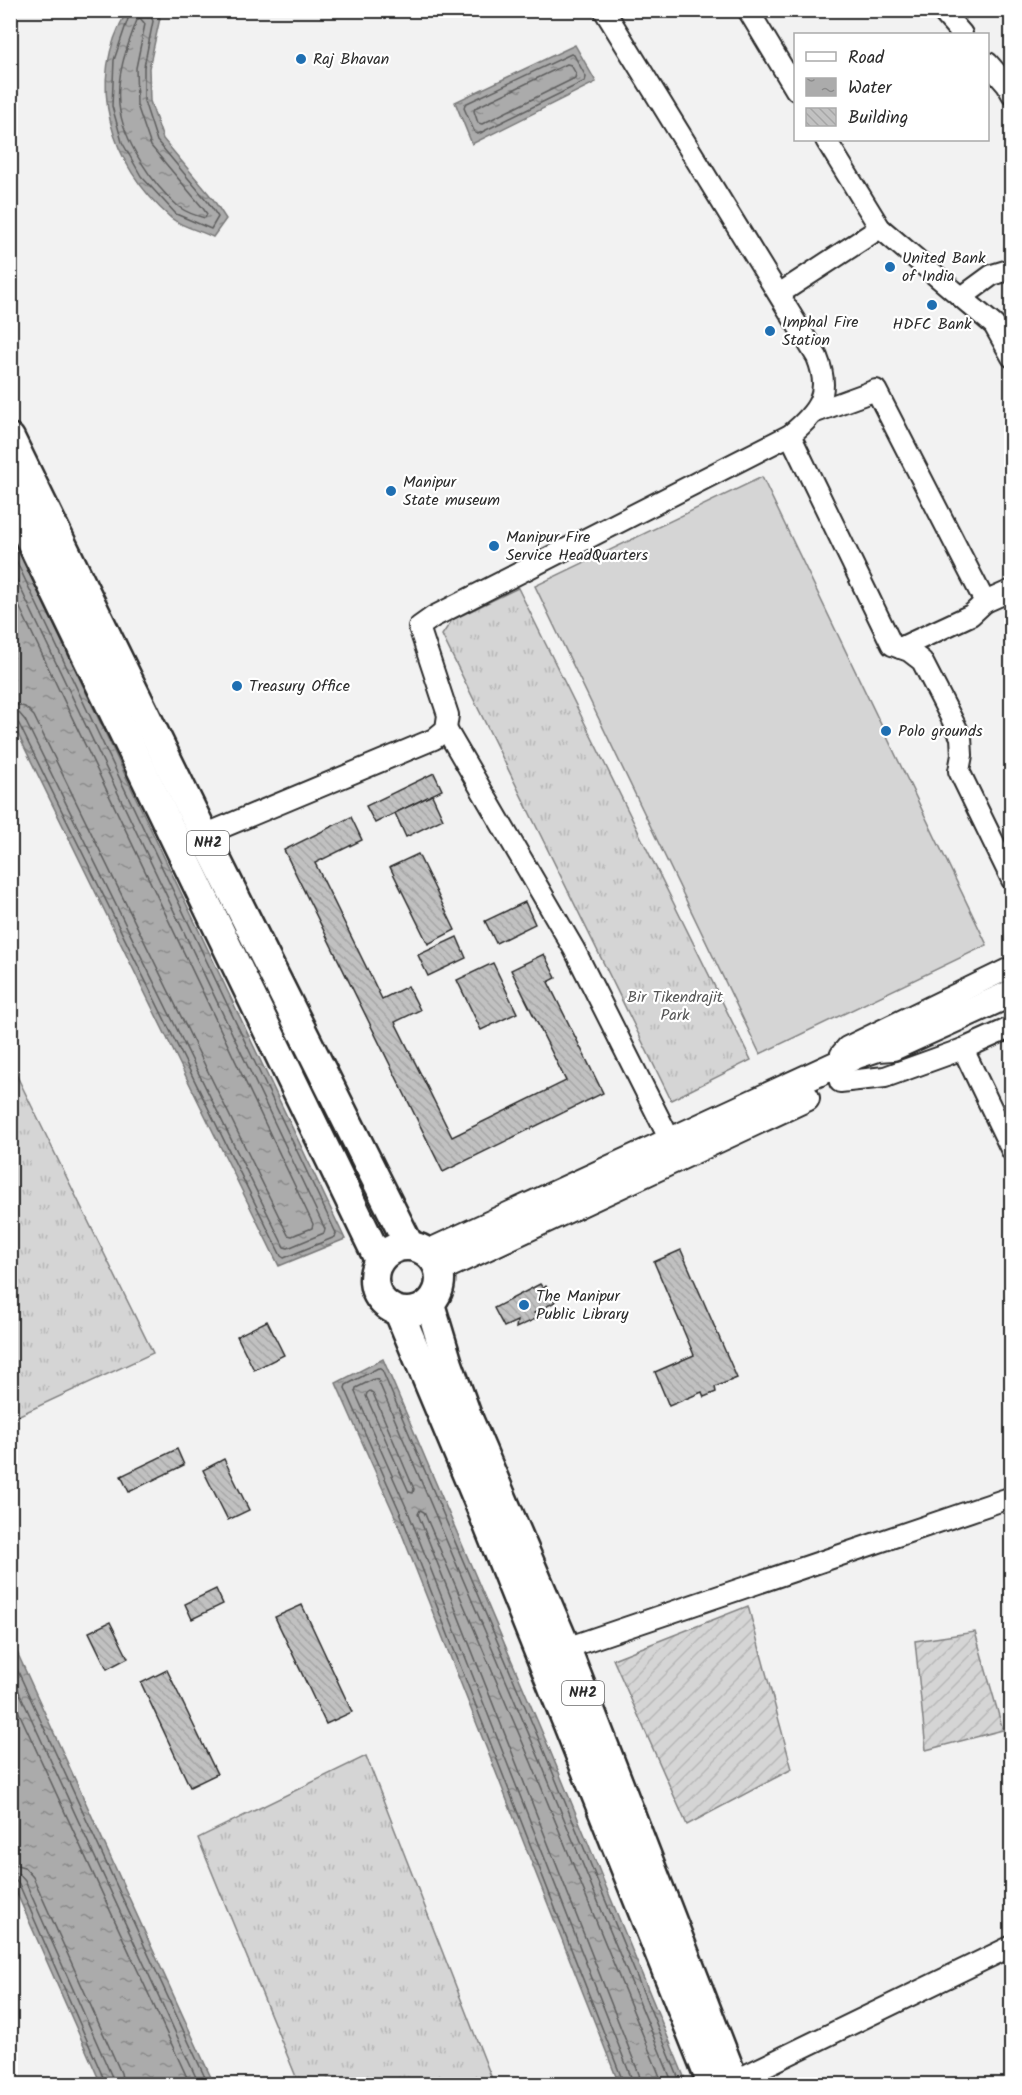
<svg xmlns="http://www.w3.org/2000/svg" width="1022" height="2095" viewBox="0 0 1022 2095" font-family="Kalam,sans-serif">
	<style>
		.grass { fill: url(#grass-tufts); stroke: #808080; stroke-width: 1.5 }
		.garden { fill: url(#garden-furrows); stroke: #808080; stroke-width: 1.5 }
		.pitch { fill: #d5d5d5; stroke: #808080; stroke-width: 1.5 }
		.water { fill: url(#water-ripples); stroke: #787878; stroke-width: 1.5 }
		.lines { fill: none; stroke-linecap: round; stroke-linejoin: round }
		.shore { stroke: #5e5e5e; stroke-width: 1.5 }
		.building { fill: url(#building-back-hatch); stroke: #2b2b2b; stroke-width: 1.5 }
		.minor-casing { stroke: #2b2b2b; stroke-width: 24 }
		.major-casing { stroke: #2b2b2b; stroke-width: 30 }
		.highway-casing { stroke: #2b2b2b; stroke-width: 33 }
		.minor { stroke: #fff; stroke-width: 20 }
		.major { stroke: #fff; stroke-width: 26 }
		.highway { stroke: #fff; stroke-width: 28 }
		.poi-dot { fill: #1f6fb2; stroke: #fff; stroke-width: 2 }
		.labels { text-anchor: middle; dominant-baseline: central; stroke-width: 4.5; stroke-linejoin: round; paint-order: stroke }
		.shield { fill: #fff; stroke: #6b6b6b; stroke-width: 1.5 }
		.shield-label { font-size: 15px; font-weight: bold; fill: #2b2b2b }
		.poi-label { font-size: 16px; fill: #2b2b2b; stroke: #fff; text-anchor: start }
		.park-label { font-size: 16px; fill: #565656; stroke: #fff }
	</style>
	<defs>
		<pattern id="grass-tufts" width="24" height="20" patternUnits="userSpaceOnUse" patternTransform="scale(1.5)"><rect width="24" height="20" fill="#d5d5d5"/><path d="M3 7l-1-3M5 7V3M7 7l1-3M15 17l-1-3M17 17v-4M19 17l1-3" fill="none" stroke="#b7b7b7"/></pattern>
		<pattern id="garden-furrows" width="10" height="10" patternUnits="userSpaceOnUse" patternTransform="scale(1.5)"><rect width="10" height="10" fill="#d5d5d5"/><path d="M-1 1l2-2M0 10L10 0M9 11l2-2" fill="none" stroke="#b7b7b7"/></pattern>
		<pattern id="water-ripples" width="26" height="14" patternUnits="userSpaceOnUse" patternTransform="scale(1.5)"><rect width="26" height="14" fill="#ababab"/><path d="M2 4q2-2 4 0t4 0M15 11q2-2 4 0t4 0" fill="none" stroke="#8b8b8b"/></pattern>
		<pattern id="building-back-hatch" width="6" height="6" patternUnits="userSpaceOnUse" patternTransform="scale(1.5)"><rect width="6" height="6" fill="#c1c1c1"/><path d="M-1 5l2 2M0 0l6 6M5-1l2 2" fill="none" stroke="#a6a6a6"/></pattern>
	</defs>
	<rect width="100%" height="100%" fill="#f2f2f2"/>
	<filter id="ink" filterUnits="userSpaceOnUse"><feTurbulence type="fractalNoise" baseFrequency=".0167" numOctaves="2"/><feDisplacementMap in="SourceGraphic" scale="12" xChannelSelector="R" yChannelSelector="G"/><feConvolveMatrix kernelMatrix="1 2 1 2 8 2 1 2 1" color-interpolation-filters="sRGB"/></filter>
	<g filter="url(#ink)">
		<g class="grass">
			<path d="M 518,588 L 751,1060 L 671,1100 L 442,635 L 452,620 Z"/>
			<path d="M 10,1062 L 153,1353 L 11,1419 L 10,1419 Z"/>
			<path d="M 366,1756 L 494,2084 L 299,2084 L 198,1838 Z"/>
		</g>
		<g class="garden">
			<path d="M 748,1606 L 792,1769 L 687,1825 L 613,1659 Z"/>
			<path d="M 975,1632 L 1003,1730 L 926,1750 L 915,1641 Z"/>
		</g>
		<path class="pitch" d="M 762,477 L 987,945 L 760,1054 L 535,586 Z"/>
		<g class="water">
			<path d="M 127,11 L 151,11 L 160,18 L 149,68 L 150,101 L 163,139 L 213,199 L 226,219 L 213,237 C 201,231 182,227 171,218 C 110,164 85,84 127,11 Z"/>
			<path d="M 575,45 L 596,82 L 472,144 L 455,102 Z"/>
			<path d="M 11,534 L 345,1239 L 279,1266 L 11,720 Z"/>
			<path d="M 383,1359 L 551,1753 L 687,2084 L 619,2084 L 394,1514 L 336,1383 Z"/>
			<path d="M 11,1639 L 214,2084 L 101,2084 L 11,1880 Z"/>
		</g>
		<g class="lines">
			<g class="shore">
				<path d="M 131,10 L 114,60 L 112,106 L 122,142 L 141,176 L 176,214 L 211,229 L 218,217 L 208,202 L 157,141 L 144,101 L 144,67 L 153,21 L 148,10"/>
				<path d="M 140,18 L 145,24 L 136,68 L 137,105 L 151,146 L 202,207 L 207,214 L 205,218 C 197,216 186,212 179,207 C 152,184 123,141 119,105 C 116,75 127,47 137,20 Z"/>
				<path d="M 571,54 L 574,55 L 586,77 L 585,81 L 478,134 L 475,133 L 464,108 L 465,104 Z"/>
				<path d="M 567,64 L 571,65 L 576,74 L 575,78 L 482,124 L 478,123 L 474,111 L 475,108 Z"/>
				<path d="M 10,548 L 336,1233 L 335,1237 L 284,1258 L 281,1256 L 19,724 L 15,720 L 10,720"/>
				<path d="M 10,566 L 325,1229 L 324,1233 L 288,1248 L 284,1247 L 25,720 L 19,713 L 10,712"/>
				<path d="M 10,587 L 313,1224 L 312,1228 L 292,1236 L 288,1235 L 34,716 L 25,707 L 10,703"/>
				<path d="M 370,1391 L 373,1393 L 414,1489 L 413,1493 L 409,1492 L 366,1396 L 367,1393 Z"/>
				<path d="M 10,1654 L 208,2084"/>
				<path d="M 10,1672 L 199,2084"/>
				<path d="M 10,1693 L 190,2084"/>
				<path d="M 10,1863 L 24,1867 L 33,1877 L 121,2073 L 123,2084"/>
				<path d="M 10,1872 L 19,1874 L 25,1881 L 112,2077 L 114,2084"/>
				<path d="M 10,1880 L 16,1881 L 19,1884 L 106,2084"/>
				<path d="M 624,2084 L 400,1512 L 345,1388 L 346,1385 L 378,1368 L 382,1370 L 546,1756 L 681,2084"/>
				<path d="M 632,2084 L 631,2077 L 407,1509 L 355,1392 L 356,1388 L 374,1379 L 378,1380 L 539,1758 L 673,2084"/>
				<path d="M 641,2084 L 639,2074 L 418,1514 L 420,1510 L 424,1512 L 531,1762 L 663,2084"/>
			</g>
		</g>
		<g class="building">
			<path d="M 434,773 L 442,790 L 375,823 L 366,806 Z"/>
			<path d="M 432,795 L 443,819 L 406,837 L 395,813 Z"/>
			<path d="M 351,817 L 362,840 L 315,863 L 382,999 L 408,986 L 420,1010 L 395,1022 L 452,1137 L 566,1081 L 511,970 L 544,954 L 556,978 L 548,982 L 603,1093 L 443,1172 L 284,850 Z"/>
			<path d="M 418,854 L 455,930 L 428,944 L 390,867 Z"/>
			<path d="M 525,902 L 535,924 L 496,943 L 485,921 Z"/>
			<path d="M 457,937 L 466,958 L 428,976 L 418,955 Z"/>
			<path d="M 493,963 L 517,1013 L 481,1030 L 457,980 Z"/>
			<path d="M 681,1250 L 737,1378 L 715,1387 L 716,1392 L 704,1397 L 702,1392 L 669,1406 L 655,1372 L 694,1355 L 654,1262 Z"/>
			<path d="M 540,1284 L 543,1288 L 546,1286 L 555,1302 L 534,1313 L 540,1317 L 516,1328 L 517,1321 L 504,1327 L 494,1308 Z"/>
			<path d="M 267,1321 L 284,1355 L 254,1370 L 237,1336 Z"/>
			<path d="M 177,1449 L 184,1465 L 129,1492 L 121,1476 Z"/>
			<path d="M 224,1459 L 249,1510 L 228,1520 L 203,1470 Z"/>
			<path d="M 216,1589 L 223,1604 L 192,1619 L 185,1604 Z"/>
			<path d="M 302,1605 L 352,1712 L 326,1724 L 275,1617 Z"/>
			<path d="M 110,1622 L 128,1658 L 107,1669 L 89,1632 Z"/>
			<path d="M 167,1670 L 217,1774 L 190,1787 L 141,1683 Z"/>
		</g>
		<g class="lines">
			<g class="minor-casing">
				<g id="minor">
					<path d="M 748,10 L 796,90"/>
					<path d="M 941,10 L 962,34"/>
					<path d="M 988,63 L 1007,85 L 1012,94"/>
					<path d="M 826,140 L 880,228 L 994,325 L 1012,357"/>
					<path d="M 779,294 L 880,228"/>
					<path d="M 962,297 L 992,275 L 1012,269"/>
					<path d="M 813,413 L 876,390 L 985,602 L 1012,590"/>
					<path d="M 790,435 L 892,645 L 909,651 L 922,661 L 961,737 L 962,755 L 959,771 L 1012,880"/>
					<path d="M 900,648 L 971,615 L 985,602"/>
					<path d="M 446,729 L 574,949 L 671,1142"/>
					<path d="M 204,835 L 434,739 L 446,729 L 448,715 L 419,627 L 433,617 L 790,435 C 818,412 832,394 817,357 L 604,10"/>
					<path d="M 963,1049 L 1012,1151"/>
					<path d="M 841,1054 L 847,1047 L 1012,967"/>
					<path d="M 840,1082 L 885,1077 L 963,1049 L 1012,1027"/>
					<path d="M 566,1648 L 1012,1497"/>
					<path d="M 734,2081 L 1012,1946"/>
				</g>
			</g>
			<g class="major-casing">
				<g id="major">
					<path d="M 428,1253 L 857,1055 L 878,1048 L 893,1047 L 1012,993"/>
					<path d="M 439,1269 L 806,1098"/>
				</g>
			</g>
			<g class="highway-casing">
				<g id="highway">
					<path d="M 10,438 L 204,835 L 409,1245"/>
					<path d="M 10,498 L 379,1260"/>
					<circle cx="407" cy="1279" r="33"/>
					<path d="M 430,1304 L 448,1364 L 467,1416 L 566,1648 L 735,2084"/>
					<path d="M 399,1312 L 480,1505 L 712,2084"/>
				</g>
			</g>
			<use href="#minor" class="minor"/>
			<use href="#major" class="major"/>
			<use href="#highway" class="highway"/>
		</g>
	</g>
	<g class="poi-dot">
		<circle cx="301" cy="59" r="6"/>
		<circle cx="890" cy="267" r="6"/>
		<circle cx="932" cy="305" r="6"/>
		<circle cx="770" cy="331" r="6"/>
		<circle cx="391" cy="491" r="6"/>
		<circle cx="494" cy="546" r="6"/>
		<circle cx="237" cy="686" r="6"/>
		<circle cx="886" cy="731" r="6"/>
		<circle cx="524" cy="1305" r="6"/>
	</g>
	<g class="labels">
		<g class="shield">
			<rect x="187" y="831" width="42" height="24" rx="4.5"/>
			<rect x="562" y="1681" width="42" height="24" rx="4.5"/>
		</g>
		<g class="shield-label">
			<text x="208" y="843">NH2</text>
			<text x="583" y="1693">NH2</text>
		</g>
		<g class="poi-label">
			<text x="313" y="59">Raj Bhavan</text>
			<text x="902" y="258">United Bank<tspan x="902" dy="18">of India</tspan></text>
			<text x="782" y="322">Imphal Fire<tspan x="782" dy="18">Station</tspan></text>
			<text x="932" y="324" text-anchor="middle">HDFC Bank</text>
			<text x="403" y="482">Manipur<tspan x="403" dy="18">State museum</tspan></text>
			<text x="506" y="537">Manipur Fire<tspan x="506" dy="18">Service HeadQuarters</tspan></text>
			<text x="249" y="686">Treasury Office</text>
			<text x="898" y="731">Polo grounds</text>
			<text x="536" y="1296">The Manipur<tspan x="536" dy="18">Public Library</tspan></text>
		</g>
		<g class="park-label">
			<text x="675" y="997">Bir Tikendrajit<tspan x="675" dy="18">Park</tspan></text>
		</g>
	</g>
	<rect width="1022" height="2095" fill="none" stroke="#fff" stroke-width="36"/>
	<rect x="18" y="18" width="986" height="2059" fill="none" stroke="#2b2b2b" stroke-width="2" filter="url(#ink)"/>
	<rect x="794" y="33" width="195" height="108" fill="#ffffff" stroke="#aaaaaa" stroke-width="1.5"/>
	<rect x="806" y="52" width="30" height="9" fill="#ffffff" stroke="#aaaaaa" stroke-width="1.5"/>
	<text x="848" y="63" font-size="18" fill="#2b2b2b">Road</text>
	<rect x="806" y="78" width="30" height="18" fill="url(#water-ripples)" stroke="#aaaaaa" stroke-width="1.5"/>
	<text x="848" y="93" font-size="18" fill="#2b2b2b">Water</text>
	<rect x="806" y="108" width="30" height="18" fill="url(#building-back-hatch)" stroke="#aaaaaa" stroke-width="1.5"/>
	<text x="848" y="123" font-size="18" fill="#2b2b2b">Building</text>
</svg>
